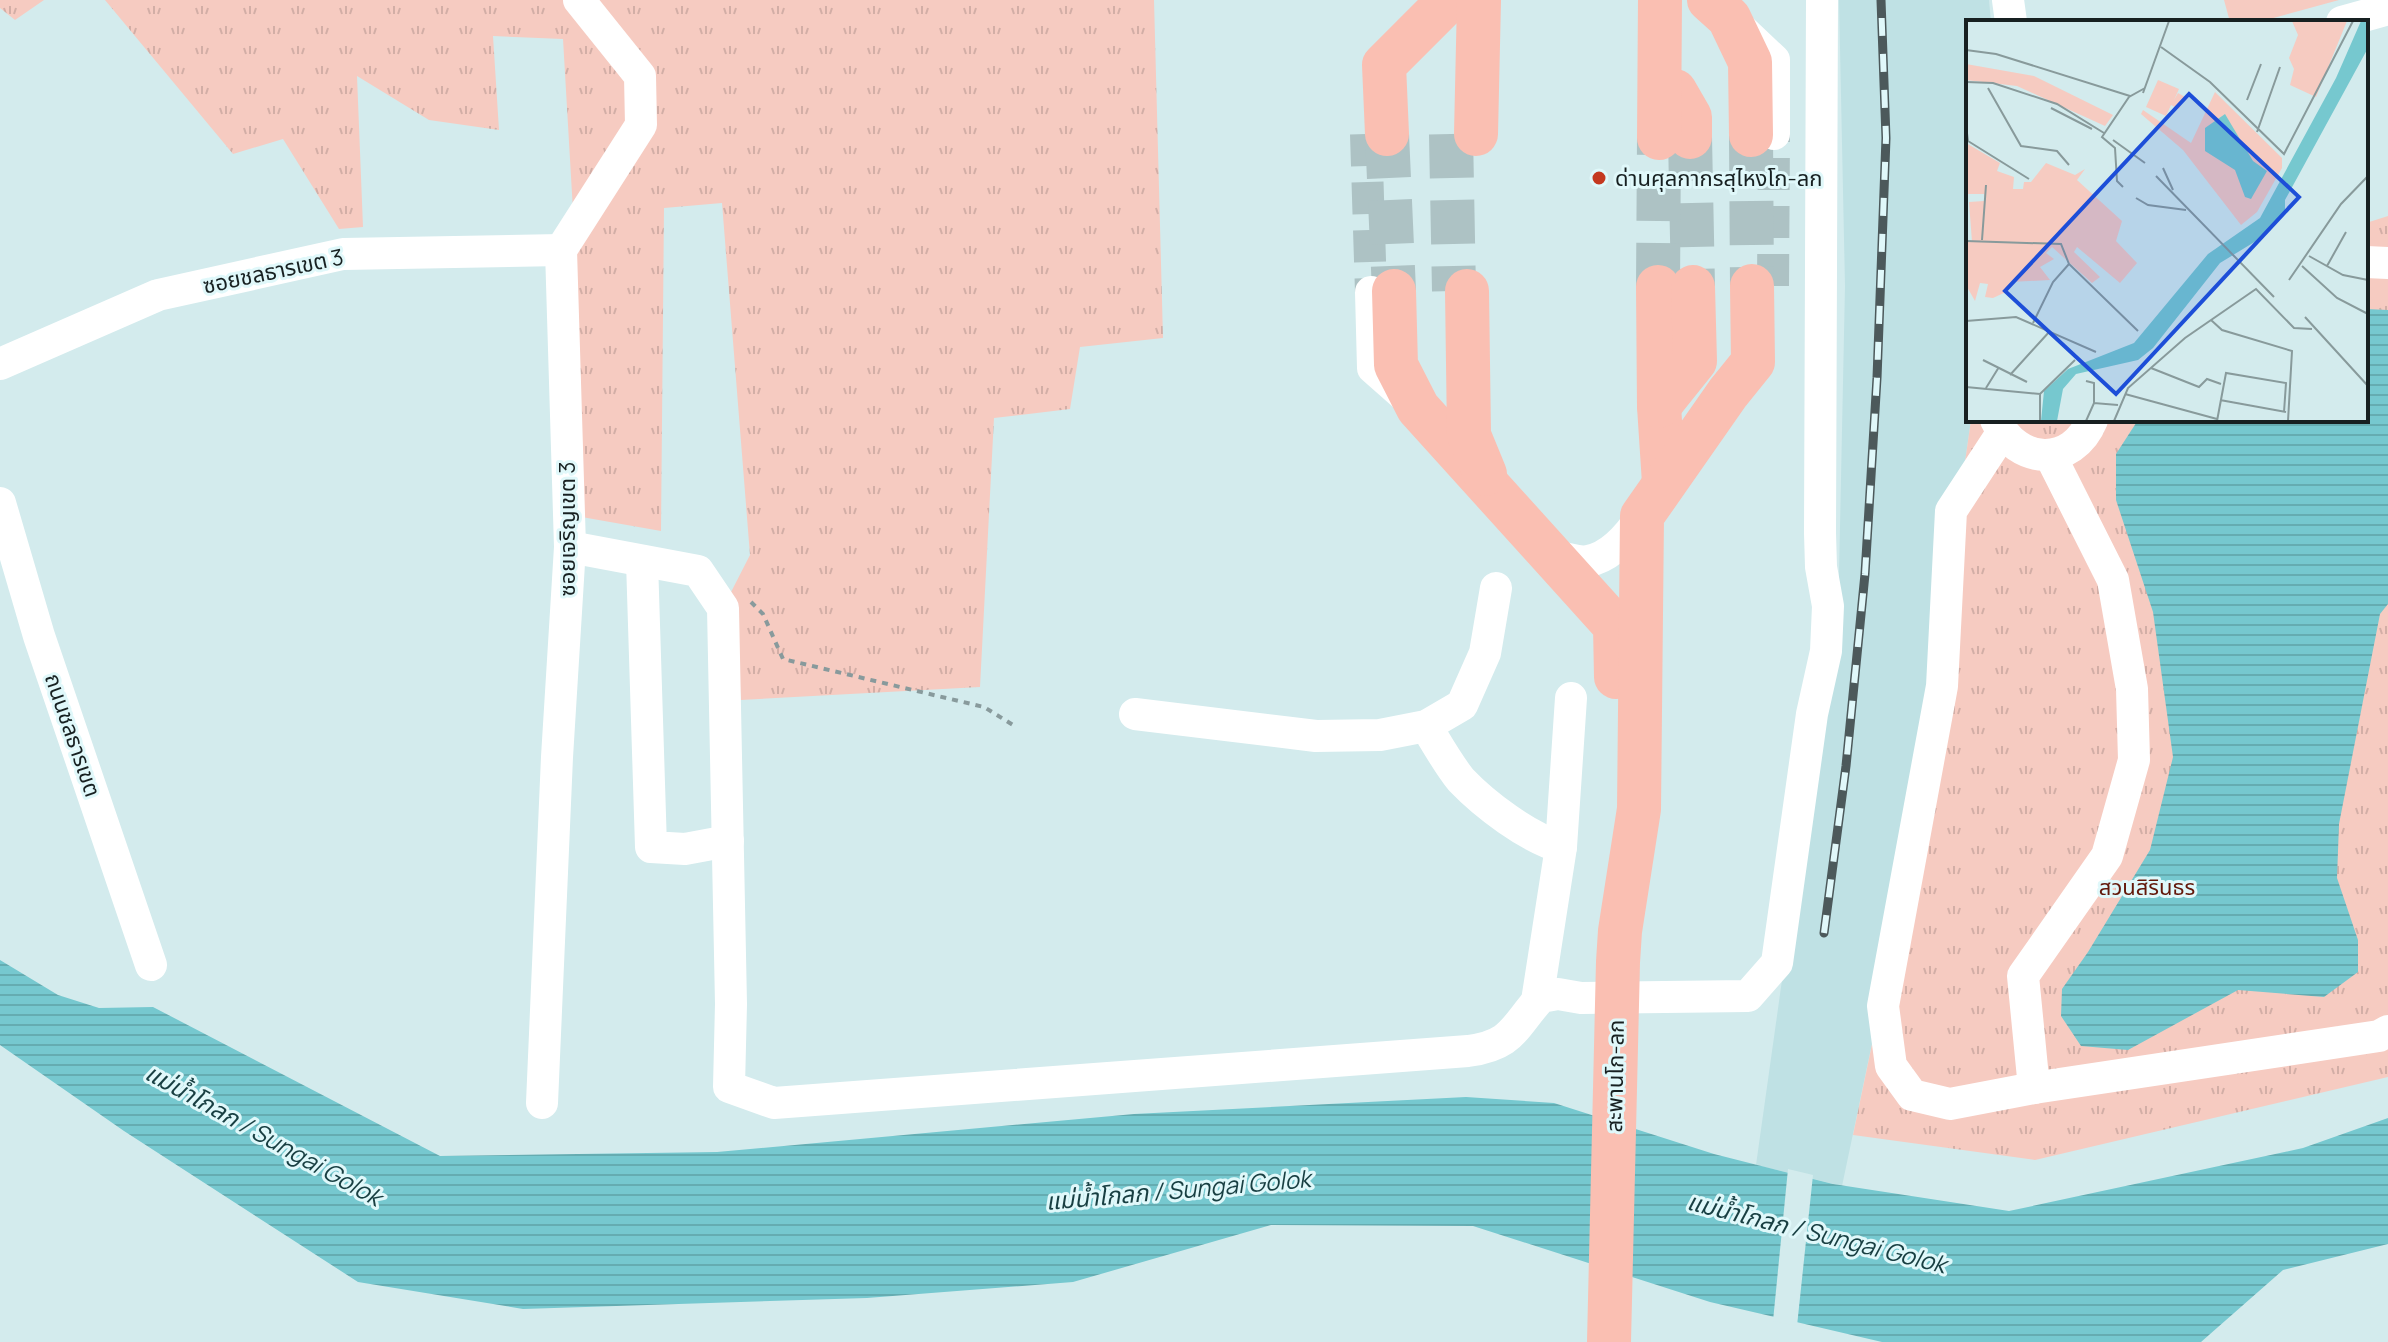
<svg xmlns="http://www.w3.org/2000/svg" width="2388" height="1342" viewBox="0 0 2388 1342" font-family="Manrope,'Noto Sans Thai',sans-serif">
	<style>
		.built { fill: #bfe1e4 }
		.grass { fill: url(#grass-tufts) }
		.garden { fill: #f6cbc1 }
		.water { fill: url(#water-rules) }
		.pier { fill: #d3ebed }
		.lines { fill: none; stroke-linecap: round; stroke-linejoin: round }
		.minor-tunnel { stroke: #adc2c4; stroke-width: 32; stroke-dasharray: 32 16; stroke-linecap: butt }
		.highway-tunnel { stroke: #adc2c4; stroke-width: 44; stroke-dasharray: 44 22; stroke-linecap: butt }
		.path { stroke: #889a9c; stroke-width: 4; stroke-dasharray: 6 6; stroke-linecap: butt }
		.minor { stroke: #fff; stroke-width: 32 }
		.highway { stroke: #fabfb2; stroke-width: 44 }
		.rail-casing { stroke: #4c595b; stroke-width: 9 }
		.rail { stroke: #e0f8fa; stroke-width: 6; stroke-dasharray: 18; stroke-linecap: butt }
		.poi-dot { fill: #c43920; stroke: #e0f8fa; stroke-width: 3 }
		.labels { text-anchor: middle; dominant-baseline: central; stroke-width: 6; stroke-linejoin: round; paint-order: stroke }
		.poi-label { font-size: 22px; fill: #172021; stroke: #e0f8fa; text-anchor: start }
		.street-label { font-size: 22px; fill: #172021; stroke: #e0f8fa }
		.park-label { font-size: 22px; fill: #63180a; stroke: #e0f8fa }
		.water-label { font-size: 24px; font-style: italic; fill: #183f42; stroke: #e0f8fa }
		.inset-road { fill: none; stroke: #889a9b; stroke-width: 2 }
		.view { fill: #1d4ed8; fill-opacity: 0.15; stroke: #1d4ed8; stroke-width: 4 }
		.inset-edge { fill: none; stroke: #172021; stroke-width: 4 }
	</style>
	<defs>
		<pattern id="grass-tufts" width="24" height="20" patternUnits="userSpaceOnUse" patternTransform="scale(2)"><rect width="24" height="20" fill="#f6cbc1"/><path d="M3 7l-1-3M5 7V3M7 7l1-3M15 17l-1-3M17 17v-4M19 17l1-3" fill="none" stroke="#d2aea6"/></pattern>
		<pattern id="water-rules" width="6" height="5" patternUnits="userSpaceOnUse" patternTransform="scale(2)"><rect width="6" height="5" fill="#76c8cf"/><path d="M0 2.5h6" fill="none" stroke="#65acb1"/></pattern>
	</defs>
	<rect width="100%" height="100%" fill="#d3ebed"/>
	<path class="built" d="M 1839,0 L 1989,0 L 1991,22 L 1968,22 L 1968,420 L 1971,420 L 1902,901 L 1842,1186 L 1756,1165 L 1839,575 L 1845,286 Z"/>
	<g class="grass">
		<path d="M 0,0 L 44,0 L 15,20 L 0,8 Z"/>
		<path d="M 105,0 L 1154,0 L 1163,338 L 1080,347 L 1070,409 L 994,418 L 980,687 L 741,700 L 730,594 L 750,555 L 722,203 L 664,208 L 661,531 L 576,516 L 573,211 L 563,39 L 493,36 L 499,130 L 429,120 L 357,76 L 363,227 L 339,229 L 283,139 L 233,154 Z"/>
		<path d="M 2388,216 L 2388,1077 L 2035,1160 L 1853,1135 L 1902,901 L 1971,420 L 2366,420 L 2366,223 Z"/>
	</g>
	<path class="garden" d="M 2224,0 L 2339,0 L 2259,22 L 2230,22 Z"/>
	<g class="water">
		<path d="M 2366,309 L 2388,310 L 2388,604 L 2380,614 L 2339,824 L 2337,878 L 2358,940 L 2358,972 L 2324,997 L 2238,990 L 2128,1050 L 2081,1046 L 2061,1016 L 2062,989 L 2088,952 L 2150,850 L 2173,757 L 2153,612 L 2116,500 L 2116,454 L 2138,420 L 2366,420 Z"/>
		<path d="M 0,960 L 58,995 L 99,1008 L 153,1007 L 440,1156 L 717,1152 L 1134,1114 L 1466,1097 L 1554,1103 L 1714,1154 L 1833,1184 L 2009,1211 L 2303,1148 L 2388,1118 L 2388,1244 L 2283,1270 L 2201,1342 L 1882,1342 L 1710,1302 L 1473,1226 L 1271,1225 L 1073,1282 L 867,1298 L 523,1309 L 358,1282 L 124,1131 L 0,1045 Z"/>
	</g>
	<path class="pier" d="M 1788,1169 L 1813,1175 L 1797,1326 L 1773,1321 Z"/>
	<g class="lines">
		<g class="minor-tunnel">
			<path d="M 1366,134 L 1371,292"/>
			<path d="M 1773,286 L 1774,134"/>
		</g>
		<g class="highway-tunnel">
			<path d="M 1387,134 L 1394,291"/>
			<path d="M 1451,134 L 1454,291"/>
			<path d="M 1751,135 L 1752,286"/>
			<path d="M 1690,137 L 1693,287"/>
			<path d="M 1658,287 L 1659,138"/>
		</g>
		<path class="path" d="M 751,602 L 763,614 L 783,659 L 984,707 L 1013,725"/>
		<g class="minor">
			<path d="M 2008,0 L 2011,22"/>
			<path d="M 2342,22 L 2388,9"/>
			<path d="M 1740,28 L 1774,60 L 1774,134"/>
			<path d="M 2366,262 L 2388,263"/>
			<path d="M 1371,292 L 1373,368 L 1407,398"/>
			<path d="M 0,364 L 158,295 L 343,254 L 561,250"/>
			<path d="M 1996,420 C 2017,465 2072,468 2092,420"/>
			<path d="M 2002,433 L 1951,511 L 1942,686 L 1883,1006 L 1891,1066 L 1912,1095 L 1950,1104 L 2034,1088 L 2379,1036 L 2388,1031"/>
			<path d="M 0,503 L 39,636 L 151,965"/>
			<path d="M 570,547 L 698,571 L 723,608 L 731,1004 L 729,1087 L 774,1103 L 1468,1051 C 1513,1045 1513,1028 1541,997 L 1558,994 L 1581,998 L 1748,996 L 1777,963 L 1812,714 L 1826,651 L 1828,606 L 1821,567 L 1820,533 L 1822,0"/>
			<path d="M 1550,554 C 1561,557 1577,563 1588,561 C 1611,557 1630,534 1642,516"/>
			<path d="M 642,561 L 651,847 L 685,849 L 728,841"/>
			<path d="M 1135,714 L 1316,736 L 1380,735 L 1426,726 L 1462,705 L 1485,653 L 1496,588"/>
			<path d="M 1426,726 C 1437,744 1448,764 1461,780 C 1485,805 1527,837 1561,847"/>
			<path d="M 1537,1001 L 1561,847 L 1571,698"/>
			<path d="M 2034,1088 L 2023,976 L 2107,856 L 2134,760 L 2132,689 L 2113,580 L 2050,455"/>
			<path d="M 542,1103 L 557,757 L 570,547 L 561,250 L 641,125 L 640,76 L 579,0"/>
		</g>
		<g class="highway">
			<path d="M 1709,0 L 1729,18 L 1750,62 L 1751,135"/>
			<path d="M 1675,91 L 1690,117 L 1690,137"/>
			<path d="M 1387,134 L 1384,65 L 1449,0"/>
			<path d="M 1476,134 L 1479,0"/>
			<path d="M 1659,138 L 1660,0"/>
			<path d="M 1658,287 L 1659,406 L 1664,483"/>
			<path d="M 1394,291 L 1396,365 L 1418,408 L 1615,626 L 1616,677"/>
			<path d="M 1467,291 L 1469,435 L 1485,474"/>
			<path d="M 1659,406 L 1695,361 L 1693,287"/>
			<path d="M 1609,1342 L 1618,962 L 1620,931 L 1639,809 L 1642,516 L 1728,393 L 1753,362 L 1752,286"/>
		</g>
		<g class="rail-casing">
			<path id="rail" d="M 1824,933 L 1846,766 L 1865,574 L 1877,378 L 1886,138 L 1881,0"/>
		</g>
		<use href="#rail" class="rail"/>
	</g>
	<circle class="poi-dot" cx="1599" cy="178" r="8"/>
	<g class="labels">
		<g class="poi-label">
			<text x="1615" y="178">ด่านศุลกากรสุไหงโก-ลก</text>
		</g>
		<g class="street-label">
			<text transform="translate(273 271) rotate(-12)">ซอยชลธารเขต 3</text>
			<text transform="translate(567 529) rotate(-90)">ซอยเจริญเขต 3</text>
			<text transform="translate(73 735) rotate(71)">ถนนชลธารเขต</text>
			<text transform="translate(1615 1076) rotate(-89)">สะพานโก-ลก</text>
		</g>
		<g class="park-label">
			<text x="2147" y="887">สวนสิรินธร</text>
		</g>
		<g class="water-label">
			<text transform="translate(264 1134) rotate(29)">แม่น้ำโกลก / Sungai Golok</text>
			<text transform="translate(1178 1189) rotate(-5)">แม่น้ำโกลก / Sungai Golok</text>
			<text transform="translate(1817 1232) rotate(14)">แม่น้ำโกลก / Sungai Golok</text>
		</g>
	</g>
	<g transform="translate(1966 20)">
		<rect width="402" height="402" fill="#d3ebed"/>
		<path d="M 0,44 L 68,56 L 147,95 L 139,106 L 51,66 L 0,60 ZM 249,72 L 316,138 L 316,148 L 291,192 L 275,205 L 217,130 L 175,94 L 177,90 L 225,123 ZM 0,123 L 34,143 L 31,151 L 48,157 L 47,169 L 57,169 L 58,162 L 65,162 L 80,143 L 109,155 L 119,149 L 111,160 L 156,201 L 150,221 L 171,243 L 154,263 L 111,227 L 108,232 L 134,257 L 126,263 L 86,227 L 80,233 L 88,239 L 74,247 L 84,260 L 44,262 L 42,271 L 27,278 L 19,277 L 22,264 L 14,263 L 9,281 L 0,265 L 0,222 L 6,222 L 3,182 L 18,181 L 18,174 L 1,174 Z" fill="#f6cbc1"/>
		<path d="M 326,1 L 381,1 L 350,77 L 324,65 L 328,49 L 323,38 L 332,15 Z" fill="#f6cbc1"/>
		<path d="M 192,60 L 213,69 L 208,80 L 212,73 L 219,77 L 213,89 L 205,85 L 200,96 L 180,87 Z" fill="#f6cbc1"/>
		<path d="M 395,1 L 402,1 L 402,28 L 319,180 L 319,194 L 295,218 L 254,243 L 187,328 L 172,340 L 110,354 L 97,369 L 91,401 L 75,401 L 78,371 L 102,349 L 168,323 L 242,234 L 294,198 L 370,58 ZM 259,94 L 287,141 L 301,151 L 285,179 L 279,177 L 269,150 L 239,131 L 239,108 Z" fill="#76c8cf"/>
		<path class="inset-road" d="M 195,27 L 244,62 L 318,134 L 387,1M 0,30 L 30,34 L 164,76M 0,62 L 27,63 L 91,84 L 138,113M 22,68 L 55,126 L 91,131 L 103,145M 177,73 L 203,1M 281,80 L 295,44M 85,88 L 126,109M 0,105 L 2,121 L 63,159M 291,112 L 314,47M 147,120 L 179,143M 197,148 L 207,170M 190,156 L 308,277M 157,167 L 151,161 L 149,128 L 136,117 L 163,77 L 179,68M 170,178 L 182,185 L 220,190M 16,220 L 20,165M 0,221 L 95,224 L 103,244 L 172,311M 343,236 L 377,255 L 402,260M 336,246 L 371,278 L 402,294M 361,246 L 380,212M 323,260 L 375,184 L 402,156M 339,297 L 402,366M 245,300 L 256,310 L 326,331 L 322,401M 0,301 L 50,297 L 130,332M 67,303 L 87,262 L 103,244M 17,340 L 61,362M 185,348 L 233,367 L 241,359 L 255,364M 44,355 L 84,311M 120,361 L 128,363 L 128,383M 0,367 L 74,374 L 109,340M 20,368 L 33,347M 159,374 L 251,399M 254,380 L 320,392M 74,401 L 74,374M 120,401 L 128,383 L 152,385M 148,401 L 162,368 L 219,318 L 290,269 L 328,308 L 346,309M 251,401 L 260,353 L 320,363 L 318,392"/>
		<path class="view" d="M 223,74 L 333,177 L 150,374 L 39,271 Z"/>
		<rect width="402" height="402" class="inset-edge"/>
	</g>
</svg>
